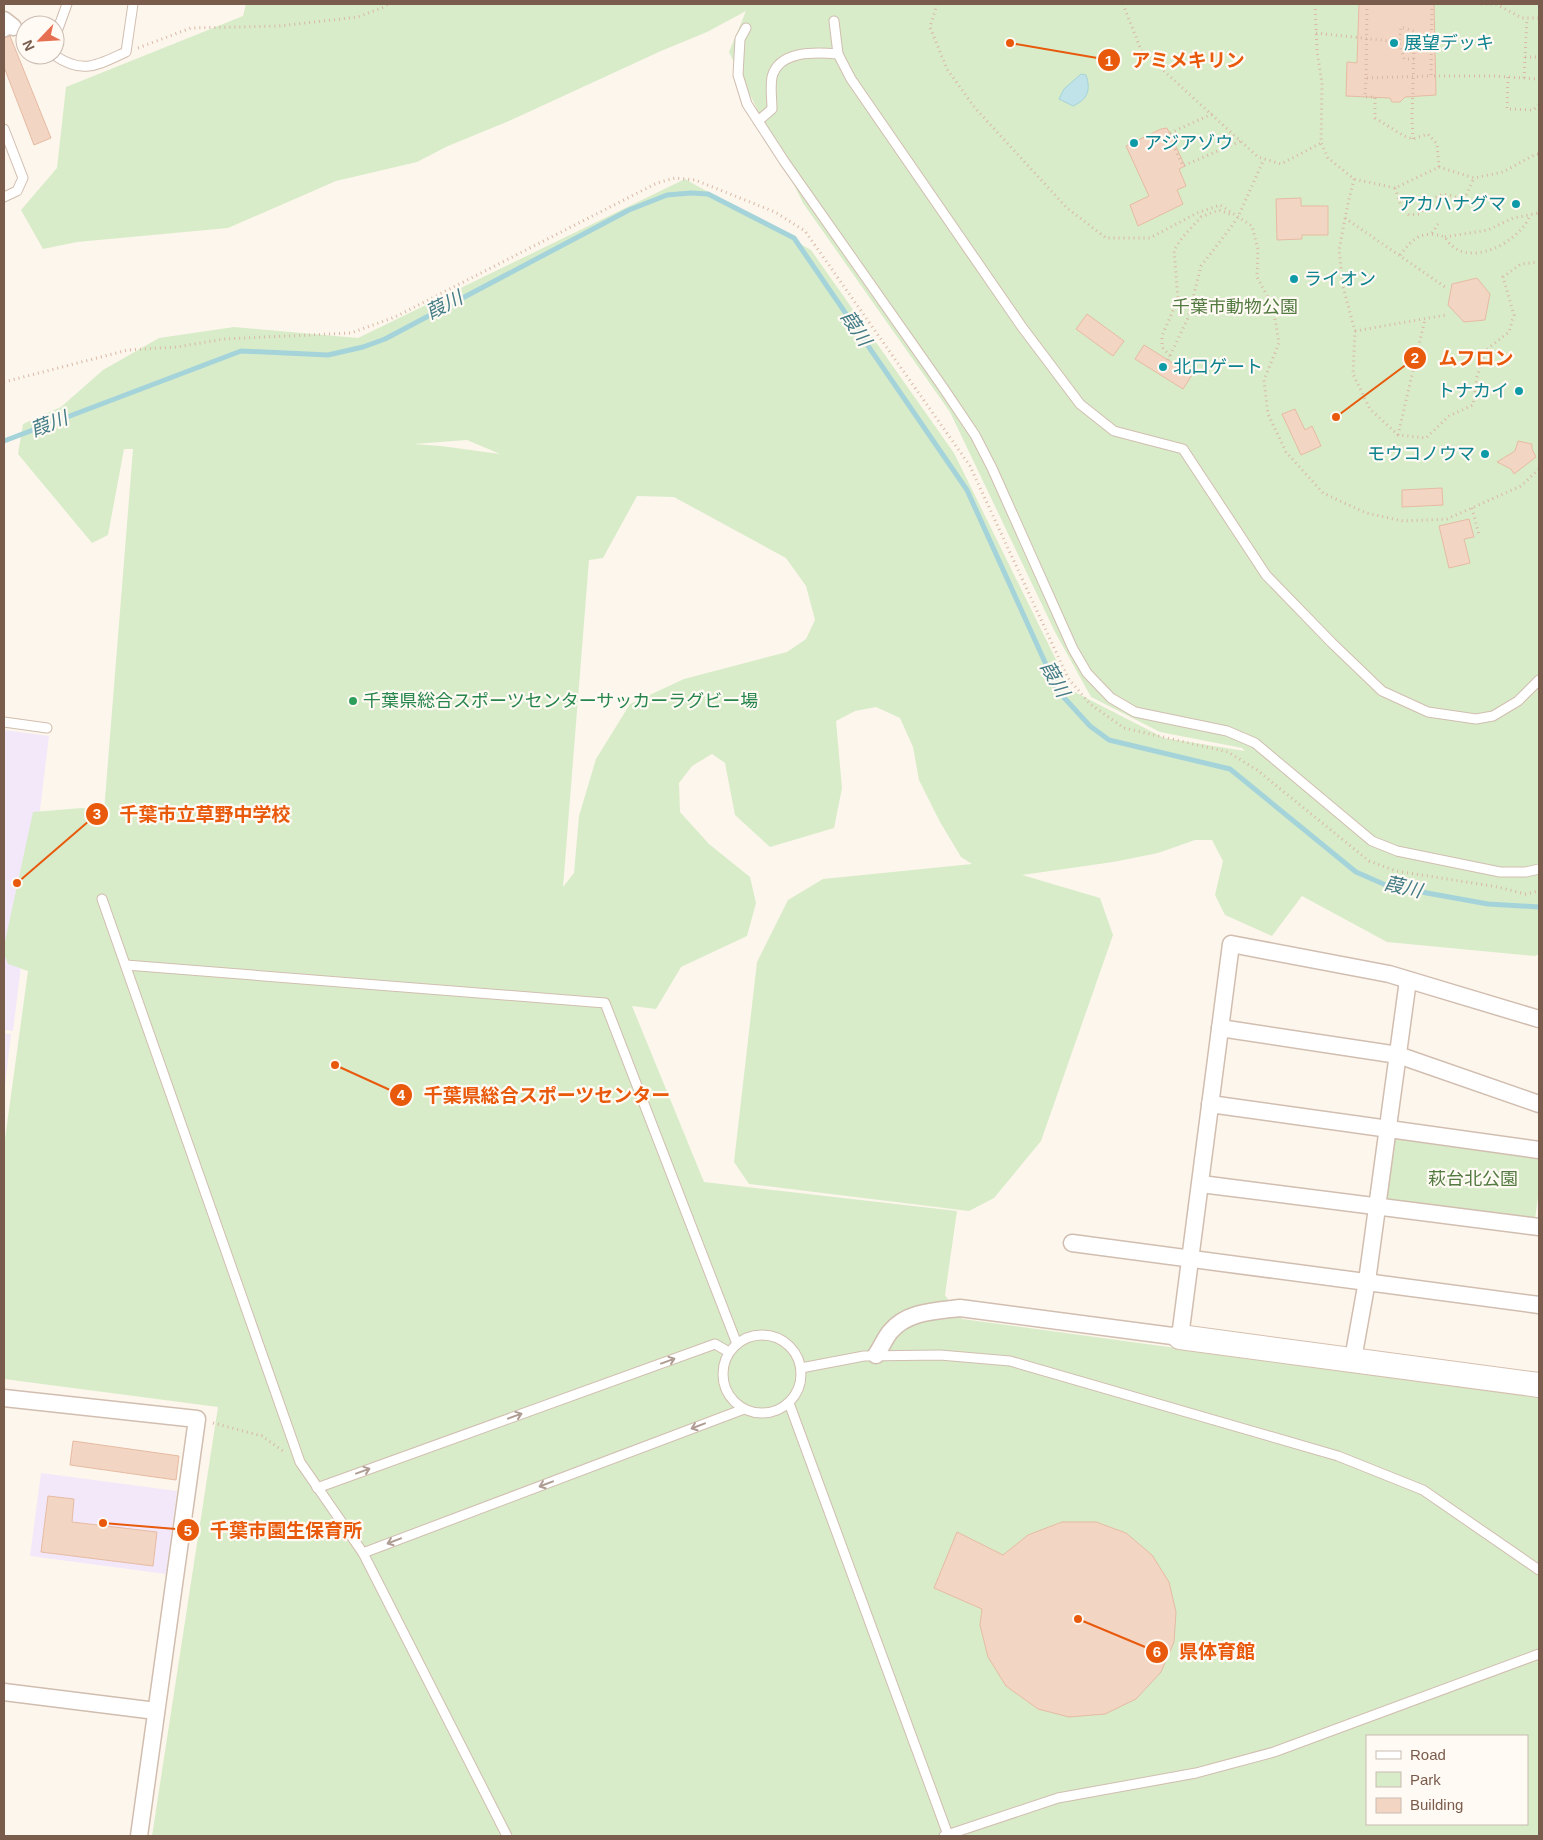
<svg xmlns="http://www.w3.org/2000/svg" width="1543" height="1840" viewBox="0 0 1543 1840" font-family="Arial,'Noto Sans JP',sans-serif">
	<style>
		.education { fill: #f3e8fa }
		.green { fill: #d8ecc9; fill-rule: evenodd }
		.water { fill: #bfe3e8; stroke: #a5d3da }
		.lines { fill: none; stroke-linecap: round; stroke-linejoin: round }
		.stream { stroke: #a5d3da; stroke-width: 5 }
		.building { fill: #f3d5c3; stroke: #e6bba3 }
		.lane-casing { stroke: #d1beb0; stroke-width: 11 }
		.street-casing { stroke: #d1beb0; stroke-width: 19 }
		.secondary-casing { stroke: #d6c0b0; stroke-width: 26 }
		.path { stroke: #d9b8a5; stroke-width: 3; stroke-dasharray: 1 4; stroke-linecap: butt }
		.lane { stroke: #fff; stroke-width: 9 }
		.street { stroke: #fff; stroke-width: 16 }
		.secondary { stroke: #fff; stroke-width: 24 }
		.oneway { stroke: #af9d94 }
		.culture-dot { fill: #0f9aa8; stroke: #fffaf3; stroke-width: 2 }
		.leisure-dot { fill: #2e9e5b; stroke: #fffaf3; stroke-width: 2 }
		.labels { text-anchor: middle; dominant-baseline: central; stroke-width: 4.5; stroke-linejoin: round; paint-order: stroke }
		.culture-label { font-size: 18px; fill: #0d838f; stroke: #fffaf3; text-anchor: start }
		.park-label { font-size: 18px; fill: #537a41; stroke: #fffaf3 }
		.leisure-label { font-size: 18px; fill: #27864d; stroke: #fffaf3; text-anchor: start }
		.water-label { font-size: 19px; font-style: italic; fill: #437c86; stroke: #fffaf3 }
		.leader { fill: none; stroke: #e8590c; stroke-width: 2 }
		.callout-dot { fill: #e8590c; stroke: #fffaf3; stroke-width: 2 }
		.mark-label { font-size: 15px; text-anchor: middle; font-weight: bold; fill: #fff }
		.callout-label { font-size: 19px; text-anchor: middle; font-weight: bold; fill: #e8590c; stroke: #fffaf3; stroke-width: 4.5; stroke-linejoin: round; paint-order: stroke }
	</style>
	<rect width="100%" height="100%" fill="#fdf6ec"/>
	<g class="education">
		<path d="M 4,730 L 49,736 L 13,1031 L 4,1030 Z"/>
		<path d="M 4,1033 L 11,1034 L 4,1095 Z"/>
		<path d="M 41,1473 L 177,1491 L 166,1574 L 30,1556 Z"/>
	</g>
	<g class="green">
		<path d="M 246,4 L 1539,4 L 1539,954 L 1535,956 L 1387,942 L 1302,896 L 1272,936 L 1225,915 L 1215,895 L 1223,861 L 1212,840 L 1195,840 L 1158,853 L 1113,862 L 1022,875 L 1100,898 L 1113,935 L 1041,1141 L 994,1198 L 969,1211 L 749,1184 L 734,1162 L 757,962 L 788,900 L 823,879 L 972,864 L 961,857 L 940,822 L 919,780 L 913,747 L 900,718 L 876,707 L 855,711 L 836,721 L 842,788 L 834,828 L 770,847 L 735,815 L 725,763 L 712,754 L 692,766 L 679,783 L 680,812 L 709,844 L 750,877 L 756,903 L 747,936 L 681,967 L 656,1009 L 632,1006 L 704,1182 L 957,1211 L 945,1295 L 962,1319 L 1539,1397 L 1539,1836 L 152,1836 L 218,1407 L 4,1379 L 4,1146 L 28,971 L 8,964 L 4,954 L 4,946 L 33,812 L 82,808 L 104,811 L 133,449 L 124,449 L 108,535 L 92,543 L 18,454 L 23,424 L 61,407 L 103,370 L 159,338 L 234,327 L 358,338 L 685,179 L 811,250 L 954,453 L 1071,690 L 1164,738 L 1245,751 L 1242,748 L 1160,732 L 1091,697 L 1055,632 L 950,412 L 803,203 L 729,52 L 746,11 L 707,32 L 661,51 L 509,121 L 448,146 L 417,162 L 336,181 L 228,228 L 77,242 L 43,249 L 21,210 L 57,168 L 66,87 L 243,16 ZM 467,440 L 500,454 L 441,446 L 414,444 ZM 637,496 L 674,497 L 786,558 L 806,586 L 815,620 L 806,639 L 787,652 L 684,679 L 630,704 L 596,759 L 579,816 L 574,873 L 563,887 L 589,560 L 603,558 ZM 1367,1736 L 1527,1736 L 1527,1824 L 1367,1824 Z"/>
		<path d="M 1395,1136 L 1539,1156 L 1539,1190 L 1535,1219 L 1386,1199 Z"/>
	</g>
	<path class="water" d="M 1081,74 L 1086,75 C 1091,90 1088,99 1073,106 L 1059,99 L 1064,89 Z"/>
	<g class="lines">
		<path class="stream" d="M 4,441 L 241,351 L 328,355 L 363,347 L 385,339 L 629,210 L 667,195 L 691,193 L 708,194 L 794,238 L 967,490 L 1058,691 L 1090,726 L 1109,740 L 1230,769 L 1356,872 L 1388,886 L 1488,904 L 1539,907"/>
	</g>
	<g class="building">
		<path d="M 1359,4 L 1434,4 L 1436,95 L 1405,97 L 1400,102 L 1392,102 L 1390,98 L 1346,96 L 1347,62 L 1357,63 Z"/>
		<path d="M 10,36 L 51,138 L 34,145 L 4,67 L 4,38 Z"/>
		<path d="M 1167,128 L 1185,166 L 1179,169 L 1186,186 L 1177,190 L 1183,204 L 1138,226 L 1130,205 L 1149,196 L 1126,146 L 1161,129 Z"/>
		<path d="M 1301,198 L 1301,206 L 1328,206 L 1328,235 L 1302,235 L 1302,239 L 1277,240 L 1276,199 Z"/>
		<path d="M 1477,278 L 1490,294 L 1485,320 L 1464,322 L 1448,305 L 1452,284 Z"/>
		<path d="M 1087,314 L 1124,341 L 1113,356 L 1076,329 Z"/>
		<path d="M 1144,345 L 1192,375 L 1183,389 L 1135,359 Z"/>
		<path d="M 1295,409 L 1305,430 L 1312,426 L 1321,446 L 1301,455 L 1282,414 Z"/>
		<path d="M 1518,441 L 1532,444 L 1532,449 L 1536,457 L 1514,474 L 1511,469 L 1497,462 L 1515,451 Z"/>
		<path d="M 1442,488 L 1443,505 L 1402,507 L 1402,490 Z"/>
		<path d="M 1469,519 L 1474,537 L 1464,539 L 1470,563 L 1449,568 L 1439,526 Z"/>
		<path d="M 73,1441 L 179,1456 L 176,1480 L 70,1465 Z"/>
		<path d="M 48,1496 L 74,1499 L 72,1522 L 157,1532 L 153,1566 L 41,1552 Z"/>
		<path d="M 1062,1522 L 1096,1522 L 1126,1533 L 1152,1555 L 1169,1582 L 1176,1612 L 1174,1642 L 1161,1672 L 1136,1699 L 1105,1714 L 1069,1717 L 1038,1709 L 1006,1686 L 988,1657 L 980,1625 L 982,1609 L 934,1588 L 957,1532 L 1003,1555 L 1028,1535 Z"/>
	</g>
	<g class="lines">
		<g class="lane-casing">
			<g id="lane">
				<path d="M 834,21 L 838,54 L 851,79 L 1022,327 L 1080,404 L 1114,431 L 1183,449 L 1266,575 L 1332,643 L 1382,691 L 1428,712 L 1476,719 L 1493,716 L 1518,701 L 1539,680"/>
				<path d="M 746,28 L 740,39 L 738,75 L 747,104 L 784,161 L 942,386 L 975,435 L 992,468 L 1073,649 L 1087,673 L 1111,698 L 1135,712 L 1227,731 L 1255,743 L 1372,841 L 1397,851 L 1500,872 L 1526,872 L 1539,869"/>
				<path d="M 4,32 L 13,27 L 25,35"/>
				<path d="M 55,37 L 67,4"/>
				<path d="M 54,55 C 83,75 97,65 126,52 L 133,4"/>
				<path d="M 758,121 L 772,109 C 772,100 770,87 772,77 C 779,50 816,52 838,54"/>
				<path d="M 4,129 L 23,178 L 17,191 L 4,197"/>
				<path d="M 4,722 L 47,728"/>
				<path d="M 102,899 L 300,1462 L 363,1553 L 507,1836"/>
				<path d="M 126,965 L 605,1003 L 737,1344"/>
				<circle cx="762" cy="1374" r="39"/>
				<path d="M 801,1368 L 864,1356 L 940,1355 L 1010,1361 L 1338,1456 L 1423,1490 L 1539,1570"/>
				<path d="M 789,1403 L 948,1835"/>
				<path d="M 317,1488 L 715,1344 L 729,1352"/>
				<path d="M 363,1553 L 744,1409"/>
				<path d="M 944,1836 L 1058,1798 L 1196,1773 L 1274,1752 L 1539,1654"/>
			</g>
		</g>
		<g class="street-casing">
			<g id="street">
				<path d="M 4,20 L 13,27"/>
				<path d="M 1220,1028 L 1398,1055 L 1539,1104"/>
				<path d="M 1210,1104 L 1539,1150"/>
				<path d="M 1201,1184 L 1539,1227"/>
				<path d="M 1072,1243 L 1539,1305"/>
				<path d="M 876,1355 C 881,1348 885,1338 890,1332 C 907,1311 936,1311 960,1308 L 1180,1337 L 1231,944 L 1389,974 L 1539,1019"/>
				<path d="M 1353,1359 L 1367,1281 L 1408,980"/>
				<path d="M 4,1398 L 197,1419 L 139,1836"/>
				<path d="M 4,1692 L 156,1711"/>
			</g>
		</g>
		<g class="secondary-casing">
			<path id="secondary" d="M 1180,1337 L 1539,1385"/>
		</g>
		<g class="path">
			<path d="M 937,4 L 930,27 L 947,69 L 975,108 L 1067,208 L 1106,238 L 1150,238 L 1197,213 L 1220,205 L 1252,226 L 1258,249 L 1257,277 L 1273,307 L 1279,343 L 1264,380 L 1268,414 L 1286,452 L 1323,493 L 1366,513 L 1403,521 L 1447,519 L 1521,486 L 1539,469"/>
			<path d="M 1123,4 L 1141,50 L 1258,157 L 1281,164 L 1321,143"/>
			<path d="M 1315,4 L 1317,51 L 1322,83 L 1321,143 L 1328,158 L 1354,179 L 1395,188 L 1439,167 L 1474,178 L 1503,172 L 1536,154 L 1539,154"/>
			<path d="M 1367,4 L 1366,78 L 1431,76"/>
			<path d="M 1432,4 L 1431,76 L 1494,76 L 1539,79"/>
			<path d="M 1481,4 L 1496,4 L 1522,18 L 1539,18"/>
			<path d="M 1316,33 L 1399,42"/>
			<path d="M 138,48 L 191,28 L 279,26 L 358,17 L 384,7 L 388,4"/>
			<path d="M 1525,57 L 1539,57"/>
			<path d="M 1414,59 L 1404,59 L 1399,42 L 1401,27 L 1414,31 L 1414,41 L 1432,42"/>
			<path d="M 1508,77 L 1507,109 L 1533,110 L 1539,105"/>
			<path d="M 1366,78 L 1365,97 L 1375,97 L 1375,118 L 1404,136 L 1413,139 L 1428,134 L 1437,144 L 1439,167"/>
			<path d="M 1524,78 L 1527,18"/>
			<path d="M 1212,114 L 1168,134 L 1183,166 L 1241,141"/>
			<path d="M 1413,139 L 1412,119 L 1414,48 L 1431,47"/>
			<path d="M 1354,179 L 1348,203 L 1339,250 L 1343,287 L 1355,331 L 1353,374 L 1370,409 L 1398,435 L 1426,438 L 1449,416 L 1473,405 L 1477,377 L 1486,350 L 1509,332 L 1514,315 L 1503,277 L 1521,264 L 1539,262"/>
			<path d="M 1395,188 L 1401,206 L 1409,215 L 1420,214 C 1438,194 1437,190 1464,200 L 1474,178"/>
			<path d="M 1345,218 L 1448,289"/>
			<path d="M 1432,233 L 1438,224"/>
			<path d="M 1445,237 L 1488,230 L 1513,218 L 1539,213"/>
			<path d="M 1400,255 C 1414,237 1422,230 1445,237 C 1464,272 1520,243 1530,215"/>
			<path d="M 1355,331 L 1446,315"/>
			<path d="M 1170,356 L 1162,347 L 1162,336 L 1178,299 L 1174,250 L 1182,238 L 1201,217 L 1219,210 L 1232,215"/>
			<path d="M 1168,360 L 1188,318 L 1201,266 L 1228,231 L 1238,217 L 1264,159"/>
			<path d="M 4,382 L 128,350 L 177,347 L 224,339 L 351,333 L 395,317 L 657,183 L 675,178 L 695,180 L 775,212 L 805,231 L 970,466 L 1068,678 L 1090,704 L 1124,728 L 1228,752 L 1257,770 L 1369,861 L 1396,871 L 1498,887 L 1525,894 L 1539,891"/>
			<path d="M 1398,435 L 1425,319"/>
			<path d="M 1472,508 L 1479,535"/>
			<path d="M 213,1423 L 262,1436 L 283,1451"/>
		</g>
		<use href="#lane" class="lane"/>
		<use href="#street" class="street"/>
		<use href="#secondary" class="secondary"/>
	</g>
	<defs><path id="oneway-shaft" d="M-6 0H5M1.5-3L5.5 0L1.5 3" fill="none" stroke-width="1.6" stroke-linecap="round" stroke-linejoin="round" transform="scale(1.25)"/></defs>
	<g class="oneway">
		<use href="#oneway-shaft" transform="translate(668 1361) rotate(-20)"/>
		<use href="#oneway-shaft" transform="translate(515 1416) rotate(-20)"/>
		<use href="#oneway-shaft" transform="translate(698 1426) rotate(159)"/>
		<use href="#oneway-shaft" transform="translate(363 1471) rotate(-20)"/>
		<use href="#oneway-shaft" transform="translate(546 1484) rotate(159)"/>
		<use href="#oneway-shaft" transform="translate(394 1541) rotate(159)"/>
	</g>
	<g class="culture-dot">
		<circle cx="1394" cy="43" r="5"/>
		<circle cx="1134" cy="143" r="5"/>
		<circle cx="1516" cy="204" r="5"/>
		<circle cx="1294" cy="279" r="5"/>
		<circle cx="1163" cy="367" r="5"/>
		<circle cx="1519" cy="391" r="5"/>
		<circle cx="1485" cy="454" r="5"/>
	</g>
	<circle class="leisure-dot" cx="353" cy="701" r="5"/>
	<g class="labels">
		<g class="culture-label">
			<text x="1404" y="43">展望デッキ</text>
			<text x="1144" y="143">アジアゾウ</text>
			<text x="1506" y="204" text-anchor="end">アカハナグマ</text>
			<text x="1304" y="279">ライオン</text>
			<text x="1173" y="367">北口ゲート</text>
			<text x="1509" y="391" text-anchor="end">トナカイ</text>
			<text x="1475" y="454" text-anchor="end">モウコノウマ</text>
		</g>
		<g class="park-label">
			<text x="1235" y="307">千葉市動物公園</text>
			<text x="1473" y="1179">萩台北公園</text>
		</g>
		<g class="leisure-label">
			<text x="363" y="701">千葉県総合スポーツセンターサッカーラグビー場</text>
		</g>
		<g class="water-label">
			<text transform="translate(444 305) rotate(-27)">葭川</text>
			<text transform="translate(856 328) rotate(56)">葭川</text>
			<text transform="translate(49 424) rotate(-21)">葭川</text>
			<text transform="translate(1055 679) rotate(60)">葭川</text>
			<text transform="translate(1403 887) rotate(13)">葭川</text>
		</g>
	</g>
	<path class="leader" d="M1010 43L1109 60M1336 417L1415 358M17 883L97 814M335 1065L401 1095M103 1523L188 1530M1078 1619L1157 1652"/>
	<g class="callout-dot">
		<circle cx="1010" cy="43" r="5"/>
		<circle cx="1336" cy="417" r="5"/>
		<circle cx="17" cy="883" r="5"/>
		<circle cx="335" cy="1065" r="5"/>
		<circle cx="103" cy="1523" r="5"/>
		<circle cx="1078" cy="1619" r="5"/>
		<circle cx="1109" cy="60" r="12"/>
		<circle cx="1415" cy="358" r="12"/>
		<circle cx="97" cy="814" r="12"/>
		<circle cx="401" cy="1095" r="12"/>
		<circle cx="188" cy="1530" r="12"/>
		<circle cx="1157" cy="1652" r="12"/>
	</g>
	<g class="mark-label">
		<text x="1109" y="66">1</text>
		<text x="1415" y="363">2</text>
		<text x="97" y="819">3</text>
		<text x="401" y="1100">4</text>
		<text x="188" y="1536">5</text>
		<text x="1157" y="1657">6</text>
	</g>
	<g class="callout-label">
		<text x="1188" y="67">アミメキリン</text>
		<text x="1476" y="365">ムフロン</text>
		<text x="205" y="821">千葉市立草野中学校</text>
		<text x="547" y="1102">千葉県総合スポーツセンター</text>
		<text x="286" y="1537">千葉市園生保育所</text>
		<text x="1217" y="1658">県体育館</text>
	</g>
	<rect width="1543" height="1840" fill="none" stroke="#7a5c4d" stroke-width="10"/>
	<rect x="1366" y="1735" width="162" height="90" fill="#fffaf3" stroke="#cabbb1"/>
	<rect x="1376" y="1751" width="25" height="8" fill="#ffffff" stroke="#cabbb1"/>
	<text x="1410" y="1760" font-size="15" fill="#7a5c4d">Road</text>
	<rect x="1376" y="1772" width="25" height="15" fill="#d8ecc9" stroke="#cabbb1"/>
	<text x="1410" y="1785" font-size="15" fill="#7a5c4d">Park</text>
	<rect x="1376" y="1798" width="25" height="15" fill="#f3d5c3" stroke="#cabbb1"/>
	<text x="1410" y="1810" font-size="15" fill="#7a5c4d">Building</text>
	<g transform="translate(40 40) rotate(245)"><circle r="24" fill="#fffaf3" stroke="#cabbb1"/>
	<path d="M0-4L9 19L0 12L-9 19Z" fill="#e76f51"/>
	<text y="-8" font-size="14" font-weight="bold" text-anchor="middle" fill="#7a5c4d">N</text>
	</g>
</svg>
